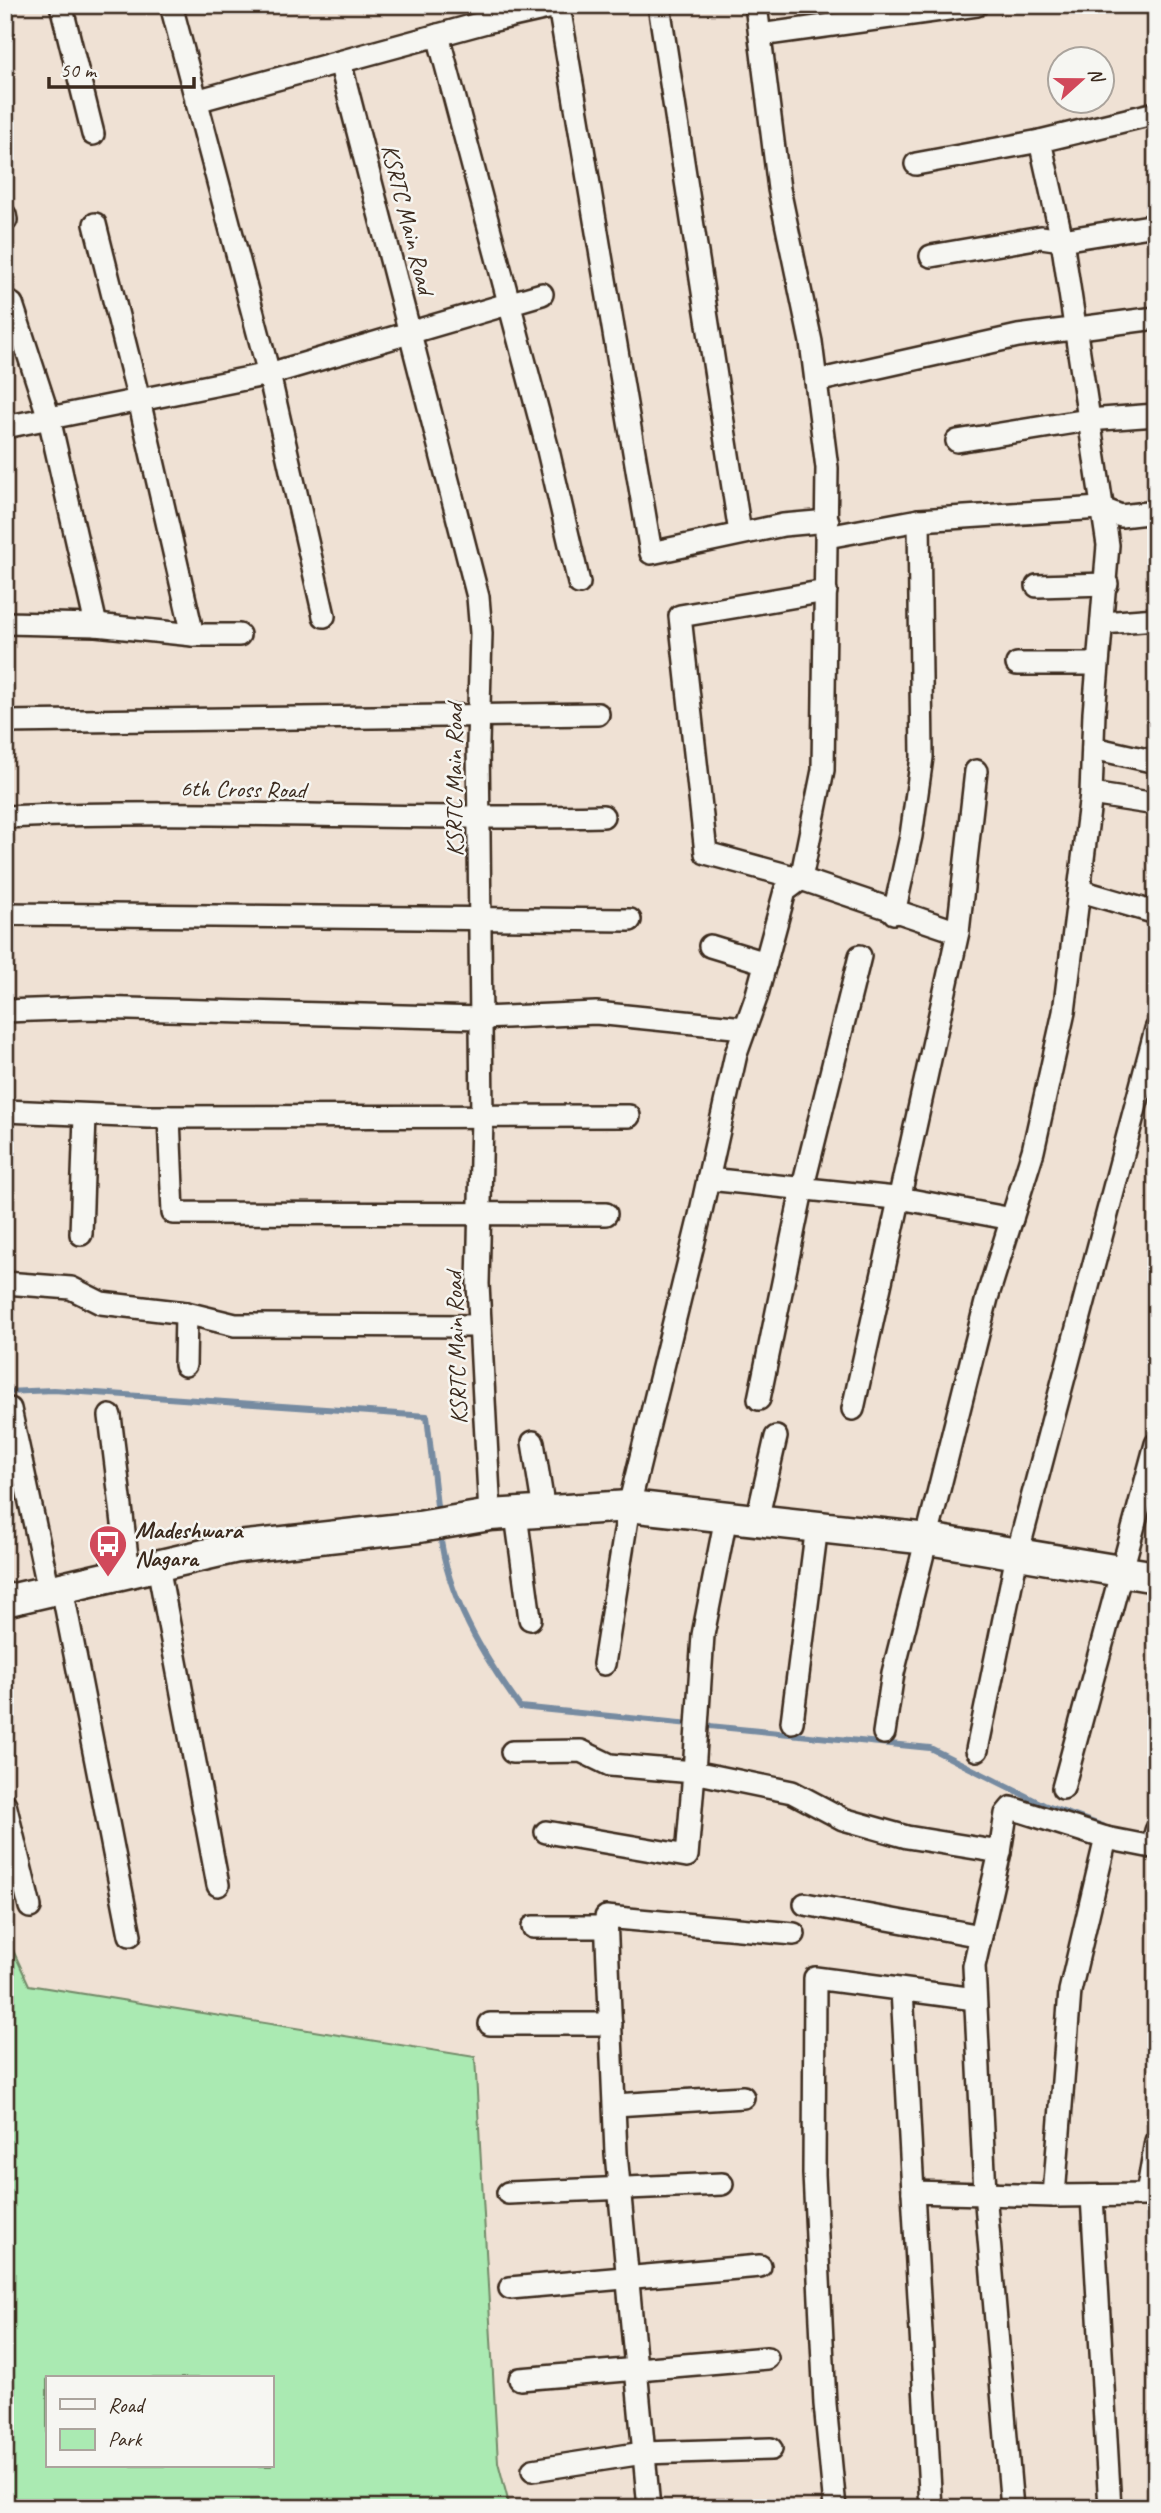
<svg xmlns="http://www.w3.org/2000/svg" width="1161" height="2513" viewBox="0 0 1161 2513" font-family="Caveat,sans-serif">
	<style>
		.green { fill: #aaeab2; stroke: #728a68; stroke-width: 2; fill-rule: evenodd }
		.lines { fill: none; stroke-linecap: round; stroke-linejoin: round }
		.stream { stroke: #768ba1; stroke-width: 6 }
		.street-casing { stroke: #3b2a1e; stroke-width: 26 }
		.secondary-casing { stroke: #3b2a1e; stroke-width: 35 }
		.street { stroke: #f6f6f2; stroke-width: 21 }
		.secondary { stroke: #f6f6f2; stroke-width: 30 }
		.labels { text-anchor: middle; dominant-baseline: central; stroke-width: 5; stroke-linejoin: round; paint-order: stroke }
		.street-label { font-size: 24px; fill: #3b2a1e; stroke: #f6f6f2 }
		.poi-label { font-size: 24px; font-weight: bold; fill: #3b2a1e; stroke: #f6f6f2; text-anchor: start }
	</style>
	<rect width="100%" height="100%" fill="#efe1d4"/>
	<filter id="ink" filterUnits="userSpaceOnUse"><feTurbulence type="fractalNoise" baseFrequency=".0143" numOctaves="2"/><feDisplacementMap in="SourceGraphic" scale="14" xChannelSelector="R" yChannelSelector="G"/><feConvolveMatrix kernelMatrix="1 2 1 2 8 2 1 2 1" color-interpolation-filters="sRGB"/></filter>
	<g filter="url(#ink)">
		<path class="green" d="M 5,1933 L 29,1985 L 475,2057 L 498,2462 L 510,2508 L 5,2508 ZM 47,2378 L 271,2378 L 271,2466 L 47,2466 Z"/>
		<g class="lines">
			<g class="stream">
				<path d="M 5,1392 L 54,1390 L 427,1416 L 438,1515"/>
				<path d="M 440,1533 C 447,1597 483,1656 520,1707 L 930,1748 L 1044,1805 L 1103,1826"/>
			</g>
			<g class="street-casing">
				<g id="street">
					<path d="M 61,5 L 93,134"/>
					<path d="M 171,5 L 269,374 L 324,616"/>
					<path d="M 659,5 L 740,533"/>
					<path d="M 559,6 L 651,553 L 783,525 L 828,521"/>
					<path d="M 438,35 L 547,446 L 579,583"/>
					<path d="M 760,35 L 977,5"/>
					<path d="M 340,62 L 478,597 L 481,633 L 478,743 L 482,1118 L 478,1284 L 490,1515"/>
					<path d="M 196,101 L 486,22 L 561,5"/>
					<path d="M 916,164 L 1040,141"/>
					<path d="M 5,215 L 6,220"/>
					<path d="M 931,256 L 1041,237 L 1062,240 L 1156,225"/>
					<path d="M 12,304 L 49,418 L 96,625"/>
					<path d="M 816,381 L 1018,336 L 1156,318"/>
					<path d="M 5,427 L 269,374 L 542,294"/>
					<path d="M 957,441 L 1088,420 L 1156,415"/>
					<path d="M 827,537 L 919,520 L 1100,508 L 1121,516 L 1156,512"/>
					<path d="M 1037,586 L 1107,584"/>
					<path d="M 826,591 L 680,616 L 706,853 L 801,879 L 958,932"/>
					<path d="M 5,623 L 96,625 L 193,635 L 139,400 L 95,224"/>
					<path d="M 1103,623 L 1156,619"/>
					<path d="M 193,635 L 239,635"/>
					<path d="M 1017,664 L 1097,664"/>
					<path d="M 5,722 L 598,714"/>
					<path d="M 1093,748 L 1156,762"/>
					<path d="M 1091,794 L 1156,804"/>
					<path d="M 5,817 C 204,808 404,821 603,816"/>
					<path d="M 1081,891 L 1156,913"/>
					<path d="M 894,913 L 911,836 L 922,757 L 919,520"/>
					<path d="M 5,914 L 630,920"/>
					<path d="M 710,946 L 766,963"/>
					<path d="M 5,1011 L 90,1008 L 481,1018 L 596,1013 L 744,1028"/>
					<path d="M 5,1111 L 148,1117 L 629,1116"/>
					<path d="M 169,1117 L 173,1213 L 606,1214"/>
					<path d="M 708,1179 L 905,1199 L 1012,1219"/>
					<path d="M 81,1234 L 85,1116"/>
					<path d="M 5,1283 L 71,1288 L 101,1303 L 186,1313 L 235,1325 L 480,1326"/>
					<path d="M 185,1365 L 186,1313"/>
					<path d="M 759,1399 L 802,1190 L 860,956"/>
					<path d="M 10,1409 L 49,1591"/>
					<path d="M 853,1409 L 958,932 L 976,771"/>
					<path d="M 110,1416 L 129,1573"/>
					<path d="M 533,1442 L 544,1511"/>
					<path d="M 516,1515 L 530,1619"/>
					<path d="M 726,1517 L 703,1635 L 694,1772 L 792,1792 L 843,1819 L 907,1837 L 1000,1852 L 974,1966 L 985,2192 L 1012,2508"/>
					<path d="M 757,1520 L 776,1437"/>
					<path d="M 158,1566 L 218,1885"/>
					<path d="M 62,1588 L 130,1935"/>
					<path d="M 604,1664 L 629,1506 L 699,1220 L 736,1054 L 756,998 L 785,891 L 801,879 L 823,770 L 827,468 L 811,342 L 779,189 L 756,5"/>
					<path d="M 792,1722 L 817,1526"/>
					<path d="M 884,1733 L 893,1673 L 987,1298 L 1033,1151 L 1064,1012 L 1091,794 L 1094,713 L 1108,545 L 1062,240 L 1040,141 L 1156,113"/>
					<path d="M 977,1750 L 1017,1555 L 1156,1029"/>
					<path d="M 512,1752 L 581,1751 L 610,1765 L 694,1772 L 687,1856 L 546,1832"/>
					<path d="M 1063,1788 L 1156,1444"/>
					<path d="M 5,1804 L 30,1907"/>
					<path d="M 1000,1852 L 1006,1814 L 1011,1808 L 1106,1838"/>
					<path d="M 805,1904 L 981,1936"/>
					<path d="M 533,1927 L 606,1927"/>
					<path d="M 902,1990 L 913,2192"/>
					<path d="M 490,2024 L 611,2024"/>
					<path d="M 615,2105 L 743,2097"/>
					<path d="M 1156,2141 L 1147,2195 L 1156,2196"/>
					<path d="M 508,2193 L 722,2184"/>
					<path d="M 1054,2196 L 1070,1991 L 1106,1838 L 1152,1847 L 1156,1831"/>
					<path d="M 1092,2196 L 1110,2508"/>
					<path d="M 510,2288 L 760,2266"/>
					<path d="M 520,2379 L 767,2358"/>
					<path d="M 533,2470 L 643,2453 L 771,2449"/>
					<path d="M 649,2508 L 616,2153 L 606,1917 L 794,1934"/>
					<path d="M 835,2508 L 825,2404 L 814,2174 L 815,1978 L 975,1999"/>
					<path d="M 931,2508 L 913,2192 L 1054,2196 L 1147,2195"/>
				</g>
			</g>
			<g class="secondary-casing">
				<path id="secondary" d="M 5,1601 L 238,1547 L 419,1527 L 490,1515 L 629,1506 L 928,1539 L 1156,1577"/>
			</g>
			<use href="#street" class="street"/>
			<use href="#secondary" class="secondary"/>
		</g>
	</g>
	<defs>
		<g id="bus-pin" transform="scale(2.0125)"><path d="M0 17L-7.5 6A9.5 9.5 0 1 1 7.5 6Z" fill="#d1495b" stroke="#f6f6f2"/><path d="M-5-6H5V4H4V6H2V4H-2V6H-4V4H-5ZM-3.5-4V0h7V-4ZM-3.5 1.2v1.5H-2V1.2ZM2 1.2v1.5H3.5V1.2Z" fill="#fff"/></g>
	</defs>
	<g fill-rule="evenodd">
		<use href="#bus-pin" x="108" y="1544"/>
	</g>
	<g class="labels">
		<g class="street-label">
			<text transform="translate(408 219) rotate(76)">KSRTC Main Road</text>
			<text transform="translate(454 780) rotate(-90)">KSRTC Main Road</text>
			<text transform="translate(243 789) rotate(1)">6th Cross Road</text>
			<text transform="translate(456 1348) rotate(-92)">KSRTC Main Road</text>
		</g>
		<g class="poi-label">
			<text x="135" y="1530">Madeshwara<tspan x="135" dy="28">Nagara</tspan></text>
		</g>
	</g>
	<rect width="1161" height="2513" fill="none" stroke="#f6f6f2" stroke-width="28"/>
	<rect x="14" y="14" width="1133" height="2485" fill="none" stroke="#3b2a1e" stroke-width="2.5" filter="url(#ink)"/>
	<rect x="46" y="2376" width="228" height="91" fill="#f6f6f2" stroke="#aba49d" stroke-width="2"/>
	<rect x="60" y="2399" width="35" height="10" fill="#f6f6f2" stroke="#aba49d" stroke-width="2"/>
	<text x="108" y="2412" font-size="21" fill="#3b2a1e">Road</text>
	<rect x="60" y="2429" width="35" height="21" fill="#aaeab2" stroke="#aba49d" stroke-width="2"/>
	<text x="108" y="2446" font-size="21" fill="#3b2a1e">Park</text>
	<g transform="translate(1081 80) rotate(69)"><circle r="33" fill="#f6f6f2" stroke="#aba49d" stroke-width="2"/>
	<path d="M0-5L12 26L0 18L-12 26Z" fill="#d1495b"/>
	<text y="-10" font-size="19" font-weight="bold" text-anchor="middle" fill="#3b2a1e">N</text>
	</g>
	<path d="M49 77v10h145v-10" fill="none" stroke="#3b2a1e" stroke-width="3.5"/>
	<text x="60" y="77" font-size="21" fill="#3b2a1e" stroke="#f6f6f2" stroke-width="5" paint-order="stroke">50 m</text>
</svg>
